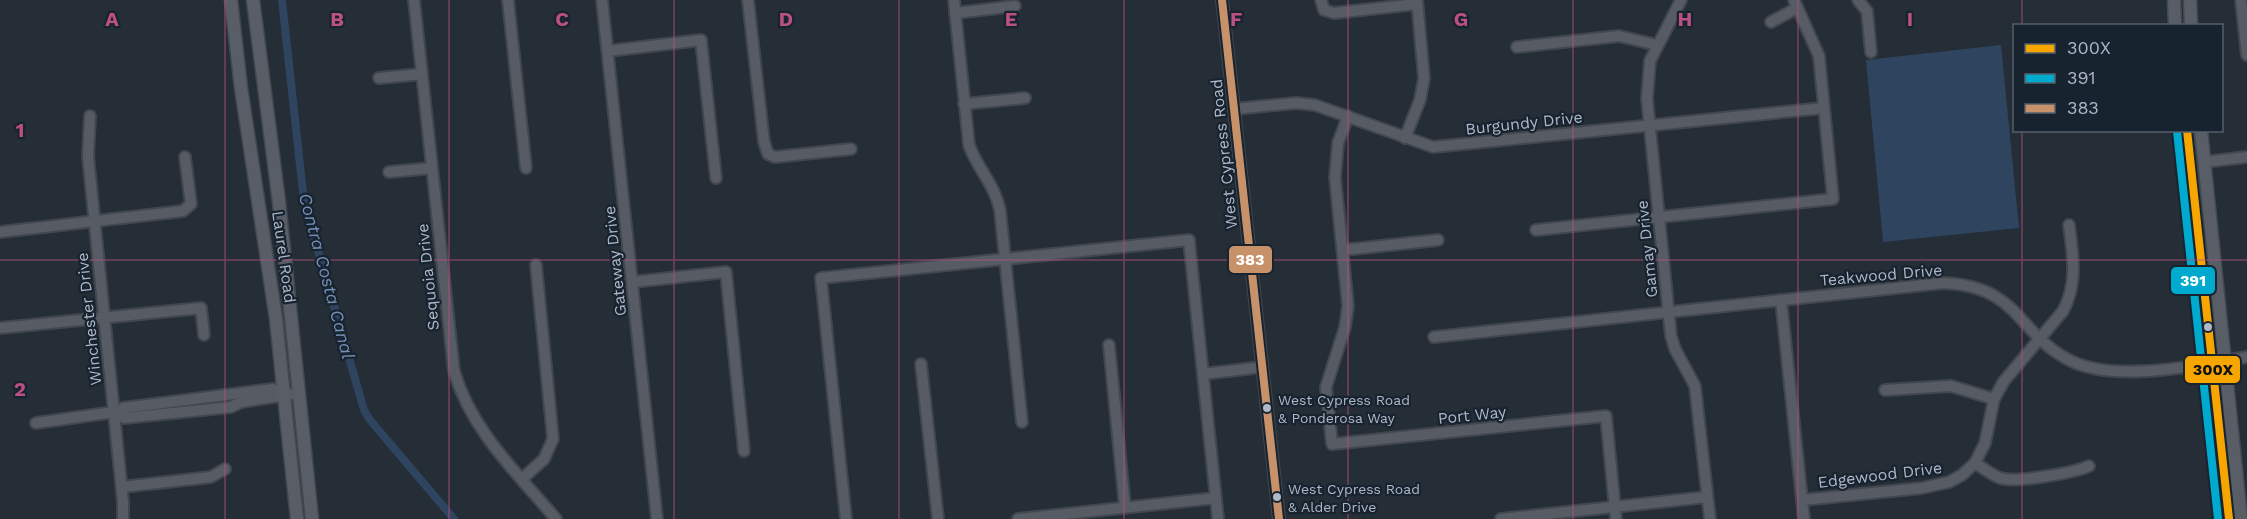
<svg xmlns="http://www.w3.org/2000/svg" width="2247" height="519" viewBox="0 0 2247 519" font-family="'Work Sans',sans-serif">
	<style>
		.water { fill: #2e445f }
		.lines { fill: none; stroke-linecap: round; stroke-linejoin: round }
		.canal { stroke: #2e445f; stroke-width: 8 }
		.minor-casing { stroke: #42474e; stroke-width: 14 }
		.major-casing { stroke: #424951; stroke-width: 15 }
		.minor { stroke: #565b64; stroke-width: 10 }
		.major { stroke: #585d66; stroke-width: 12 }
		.bus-1-casing { stroke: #182330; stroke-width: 12 }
		.bus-2-casing { stroke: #182330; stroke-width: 12 }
		.bus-3-casing { stroke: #182330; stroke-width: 12 }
		.bus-1 { stroke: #f7a600; stroke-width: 8 }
		.bus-2 { stroke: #00a9ce; stroke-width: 8 }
		.bus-3 { stroke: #c7916a; stroke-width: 8 }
		.grid { fill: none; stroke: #bb5081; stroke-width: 1.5; stroke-opacity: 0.55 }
		.bus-dot { fill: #aeb8c8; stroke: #182330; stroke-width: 2 }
		.labels { text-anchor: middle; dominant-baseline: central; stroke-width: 4.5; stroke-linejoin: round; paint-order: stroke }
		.bus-label { font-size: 14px; fill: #aeb8c8; stroke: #182330; text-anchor: start }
		.street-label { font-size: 16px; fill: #aeb8c8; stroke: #182330 }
		.water-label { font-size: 18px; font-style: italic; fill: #738fb3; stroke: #182330 }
		.grid-label { font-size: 20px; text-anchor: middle; font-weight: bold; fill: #bb5081; stroke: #182330; stroke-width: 4.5; stroke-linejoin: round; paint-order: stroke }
		.line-badge { stroke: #182330; stroke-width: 2 }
		.badge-label { font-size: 16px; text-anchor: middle; font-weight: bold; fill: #fff }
		.pale-badge-label { font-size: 16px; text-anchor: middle; font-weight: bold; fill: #111 }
	</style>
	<rect width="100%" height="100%" fill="#252d36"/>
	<path class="water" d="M 2001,45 L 2019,228 L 1883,242 L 1866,60 Z"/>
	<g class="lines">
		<path class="canal" d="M 282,0 L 304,202 L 364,410 L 370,420 L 454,519"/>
		<g class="minor-casing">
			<g id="minor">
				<path d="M 414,0 L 454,371 C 471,430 517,473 556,519"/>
				<path d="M 508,0 L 526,168"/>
				<path d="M 602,0 L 657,519"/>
				<path d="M 748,0 L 764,142 L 768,154 L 775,157 L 851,149"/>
				<path d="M 954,0 L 969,145 C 977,168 995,185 1000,210 L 1022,422"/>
				<path d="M 1222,0 L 1279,519"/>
				<path d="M 1321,0 L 1324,10 L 1334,13 L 1417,4"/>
				<path d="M 1681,0 L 1650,61 L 1647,99 L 1671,336 L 1675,349 L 1695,386 L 1710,519"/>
				<path d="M 1858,0 L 1867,11 L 1871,52"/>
				<path d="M 2241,0 L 2247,55"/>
				<path d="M 955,13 L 1015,6"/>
				<path d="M 1771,22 L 1797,8"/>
				<path d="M 1517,47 L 1619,36 L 1657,45"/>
				<path d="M 608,51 L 701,40 L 716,178"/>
				<path d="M 379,78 L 422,74"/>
				<path d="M 964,104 L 1025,98"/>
				<path d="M 1234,109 L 1296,103 L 1315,105 L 1433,147 L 1824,108"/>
				<path d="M 90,116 L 88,156 L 123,502 L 123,519"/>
				<path d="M 1348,116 L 1338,143 L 1335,177 L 1348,306 L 1345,327 L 1326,387 L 1332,444 L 1606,416 L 1616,519"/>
				<path d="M 1405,138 L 1420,100 L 1424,78 L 1417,0"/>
				<path d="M 2204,162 L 2247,157"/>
				<path d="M 389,172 L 432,168"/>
				<path d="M 1536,230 L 1833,199 L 1819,56 L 1794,0"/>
				<path d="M 0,232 L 183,211 L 191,204 L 185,157"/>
				<path d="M 1343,250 L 1438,240"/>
				<path d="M 632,282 L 726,272 L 744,451"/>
				<path d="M 1781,300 L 1804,519"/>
				<path d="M 0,328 L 201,308 L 204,335"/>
				<path d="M 1434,337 L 1943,283 C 2021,286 2016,334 2071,361 C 2116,383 2198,365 2247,357"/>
				<path d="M 1109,345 L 1125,507"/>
				<path d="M 921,364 L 938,519"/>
				<path d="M 1203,374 L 1262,367"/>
				<path d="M 1885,390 L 1951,386 L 1994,399"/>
				<path d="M 118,413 L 123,408 L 273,389 L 283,395"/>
				<path d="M 36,423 L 114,412 L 124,418 L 231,407 L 241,402 L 299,393"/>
				<path d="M 1975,463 C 1983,468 1992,475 2000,478 C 2015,483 2074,473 2089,466"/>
				<path d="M 522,479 L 544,459 L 553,439 L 536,265"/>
				<path d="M 122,487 L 211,477 L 225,469"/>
				<path d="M 1802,500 L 1922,488 L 1949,482 L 1962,475 L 1975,463 L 1985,443 L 1994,399 L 2004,381 L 2063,311 C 2078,283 2073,256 2069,225"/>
				<path d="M 846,519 L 821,278 L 1189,240 L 1218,519"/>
				<path d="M 1018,519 L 1216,498"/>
				<path d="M 1501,519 L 1707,497"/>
			</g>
		</g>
		<g class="major-casing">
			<g id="major">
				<path d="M 231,0 L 241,88 L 276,319 L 297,519"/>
				<path d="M 253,0 L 279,202 L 312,519"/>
				<path d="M 2174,0 L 2175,26"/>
				<path d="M 2190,0 L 2191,26"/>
				<path d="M 2187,130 L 2229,519"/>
				<path d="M 2201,130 L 2241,519"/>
			</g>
		</g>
		<use href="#minor" class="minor"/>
		<use href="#major" class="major"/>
		<g class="bus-1-casing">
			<path id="bus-1" d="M 2187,130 L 2229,519"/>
		</g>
		<g class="bus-2-casing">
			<path id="bus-2" d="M 2177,131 L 2218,519"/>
		</g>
		<g class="bus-3-casing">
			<path id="bus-3" d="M 1222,0 L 1279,519"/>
		</g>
		<use href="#bus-1" class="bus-1"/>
		<use href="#bus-2" class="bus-2"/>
		<use href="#bus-3" class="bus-3"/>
	</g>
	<path class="grid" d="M 225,0 L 225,519M 449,0 L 449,519M 674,0 L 674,519M 899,0 L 899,519M 1124,0 L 1124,519M 1348,0 L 1348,519M 1573,0 L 1573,519M 1798,0 L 1798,519M 2022,0 L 2022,26M 2022,130 L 2022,519M 0,260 L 2247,260"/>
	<g class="bus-dot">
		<circle cx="2208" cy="327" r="5"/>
		<circle cx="1267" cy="408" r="5"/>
		<circle cx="1277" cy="497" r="5"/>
	</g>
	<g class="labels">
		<g class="bus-label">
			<text x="1278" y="400">West Cypress Road<tspan x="1278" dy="18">&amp; Ponderosa Way</tspan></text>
			<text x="1288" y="489">West Cypress Road<tspan x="1288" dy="18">&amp; Alder Drive</tspan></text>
		</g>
		<g class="street-label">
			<text transform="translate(1524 123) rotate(-6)">Burgundy Drive</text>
			<text transform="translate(1224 154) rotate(-96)">West Cypress Road</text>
			<text transform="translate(1647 249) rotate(-96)">Gamay Drive</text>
			<text transform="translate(284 257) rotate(82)">Laurel Road</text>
			<text transform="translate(615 261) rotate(-96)">Gateway Drive</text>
			<text transform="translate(1881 275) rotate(-5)">Teakwood Drive</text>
			<text transform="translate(428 277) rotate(-96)">Sequoia Drive</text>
			<text transform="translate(89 319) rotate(-96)">Winchester Drive</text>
			<text transform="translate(1472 415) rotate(-6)">Port Way</text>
			<text transform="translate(1880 475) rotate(-7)">Edgewood Drive</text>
		</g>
		<g class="water-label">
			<text transform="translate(327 276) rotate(75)">Contra Costa Canal</text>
		</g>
	</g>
	<g class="grid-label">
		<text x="112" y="26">A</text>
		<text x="337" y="26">B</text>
		<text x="562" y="26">C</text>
		<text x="786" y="26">D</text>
		<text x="1011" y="26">E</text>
		<text x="1236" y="26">F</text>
		<text x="1461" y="26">G</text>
		<text x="1685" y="26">H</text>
		<text x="1910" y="26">I</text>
		<text x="20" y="137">1</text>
		<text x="20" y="396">2</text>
	</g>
	<g class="line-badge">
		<rect x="1228" y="245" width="45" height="29" rx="6" fill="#c7916a"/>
		<rect x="2170" y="266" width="46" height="29" rx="6" fill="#00a9ce"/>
		<rect x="2184" y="355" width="57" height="29" rx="6" fill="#f7a600"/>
	</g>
	<g class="badge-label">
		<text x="1250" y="265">383</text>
		<text x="2193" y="286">391</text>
	</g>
	<g class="pale-badge-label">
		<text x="2213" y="375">300X</text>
	</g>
	<rect x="2013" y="24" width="210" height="108" fill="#182330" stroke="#545f6d" stroke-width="1.5"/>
	<rect x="2025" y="44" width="30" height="9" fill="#f7a600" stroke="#545f6d" stroke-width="1.5"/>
	<text x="2067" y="54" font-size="18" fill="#aeb8c8">300X</text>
	<rect x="2025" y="74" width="30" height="9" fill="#00a9ce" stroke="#545f6d" stroke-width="1.5"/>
	<text x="2067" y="84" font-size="18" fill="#aeb8c8">391</text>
	<rect x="2025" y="104" width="30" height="9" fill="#c7916a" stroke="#545f6d" stroke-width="1.5"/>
	<text x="2067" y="114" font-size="18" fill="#aeb8c8">383</text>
</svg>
